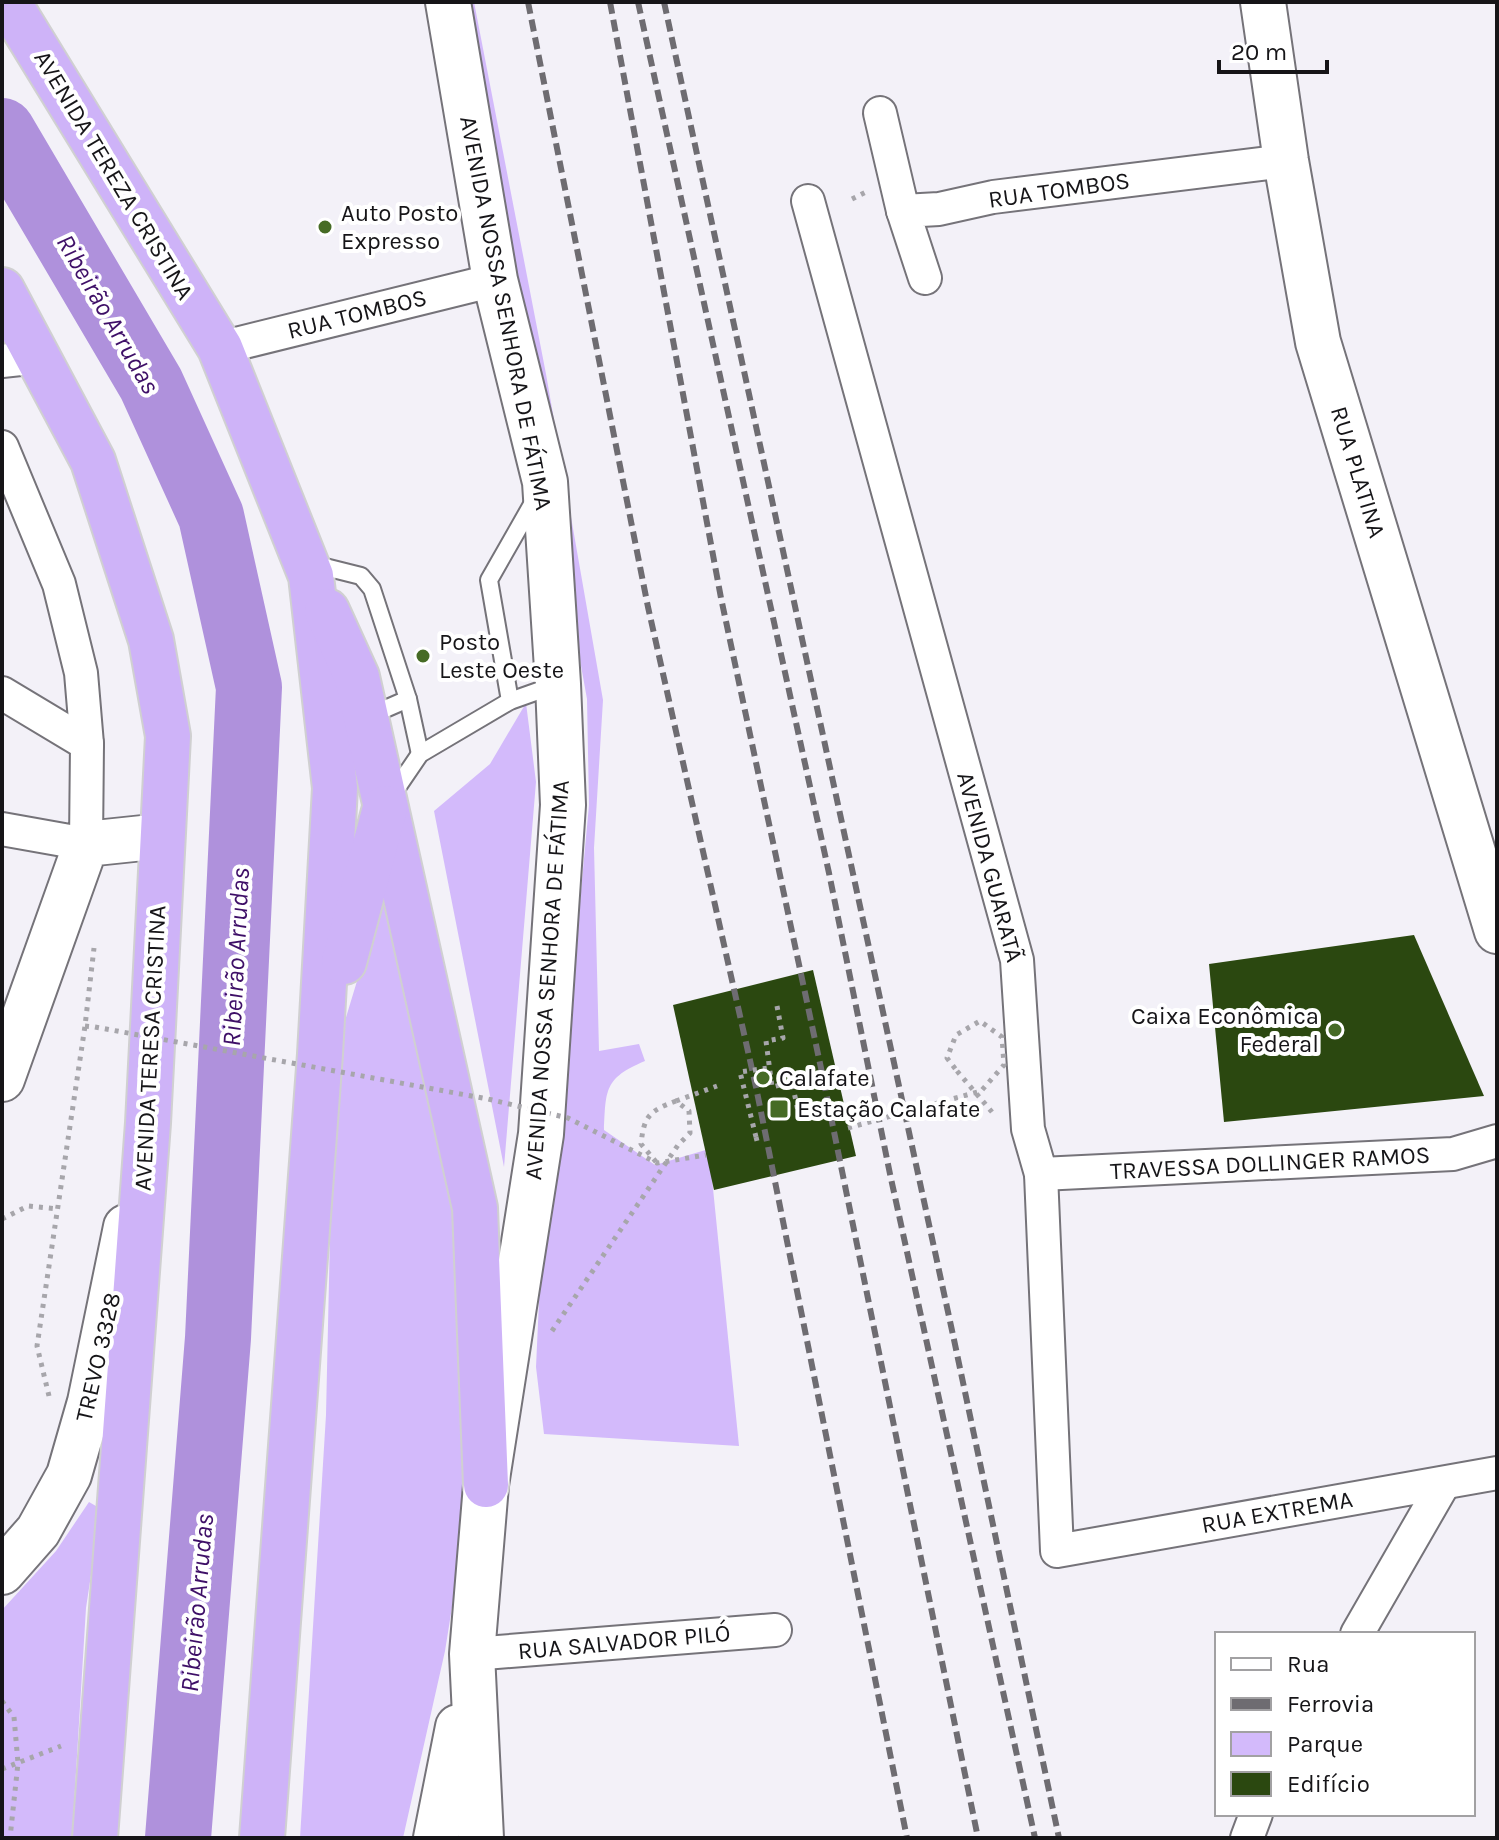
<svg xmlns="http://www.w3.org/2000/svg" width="1499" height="1840" viewBox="0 0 1499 1840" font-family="Karla,sans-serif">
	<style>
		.green { fill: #d3bafb }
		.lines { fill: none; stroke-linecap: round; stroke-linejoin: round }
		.river { stroke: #af91dc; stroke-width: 66 }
		.building { fill: #2b4810 }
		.lane-casing { stroke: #757379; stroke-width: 20 }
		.street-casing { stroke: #757379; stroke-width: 36 }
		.secondary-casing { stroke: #757379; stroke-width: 48 }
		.highway-casing { stroke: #d0d0d1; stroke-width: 48 }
		.path { stroke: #a7a6ab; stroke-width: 5; stroke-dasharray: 4 6; stroke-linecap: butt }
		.lane { stroke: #fff; stroke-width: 16 }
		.street { stroke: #fff; stroke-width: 32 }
		.secondary { stroke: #fff; stroke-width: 44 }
		.highway { stroke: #ceb3f8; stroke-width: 44 }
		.rail { stroke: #6e6c71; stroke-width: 6; stroke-dasharray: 12 6; stroke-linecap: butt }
		.path-bridge { stroke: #a7a6ab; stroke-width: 5; stroke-dasharray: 4 6; stroke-linecap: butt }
		.poi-dot { fill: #466b25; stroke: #fff; stroke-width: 3 }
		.labels { text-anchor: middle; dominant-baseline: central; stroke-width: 8; stroke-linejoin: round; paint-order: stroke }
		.street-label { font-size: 24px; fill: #161518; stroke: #fff }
		.poi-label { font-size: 24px; fill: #161518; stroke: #fff; text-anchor: start }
		.water-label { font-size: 26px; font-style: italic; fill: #3e0f67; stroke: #fff }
	</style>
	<rect width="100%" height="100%" fill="#f3f1f8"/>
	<g class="green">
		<path d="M 461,2 L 474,2 L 546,374 L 603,700 L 594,848 L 599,1051 L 639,1044 L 645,1061 C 604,1078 606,1090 604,1130 L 655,1165 L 709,1149 L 739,1446 L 544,1434 L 536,1367 L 543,1214 L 563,1085 L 589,805 L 587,699 Z"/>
		<path d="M 526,703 L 536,782 L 504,1167 L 434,811 L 490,764 Z"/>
		<path d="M 384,892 L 461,1205 L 472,1482 L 445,1651 L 403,1838 L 300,1838 L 326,1415 L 334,1057 Z"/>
		<path d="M 89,1502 L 101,1509 L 86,1608 L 72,1838 L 2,1838 L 2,1610 L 56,1551 Z"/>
	</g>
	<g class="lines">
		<path class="river" d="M 2,131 L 151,384 L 211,516 L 249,687 L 218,1338 L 178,1838"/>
	</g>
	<g class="building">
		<path d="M 1414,935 L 1484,1096 L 1224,1122 L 1209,964 Z"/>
		<path d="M 813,970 L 856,1156 L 714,1190 L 673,1005 Z"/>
	</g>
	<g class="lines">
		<g class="lane-casing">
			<g id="lane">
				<path d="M 313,564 L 361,576 L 372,589 L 408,699 L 420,754"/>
				<path d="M 510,701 L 489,580 L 534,501"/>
				<path d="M 369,716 L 408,699"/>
				<path d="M 390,798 L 420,754 L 510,701 L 555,685"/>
			</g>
		</g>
		<g class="street-casing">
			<g id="street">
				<path d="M 880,113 L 903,211"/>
				<path d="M 808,201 L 1017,960 L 1028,1129 L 1041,1174 L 1057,1551 L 1497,1473"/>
				<path d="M 925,278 L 903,211 L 939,209 L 993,197 L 1286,161"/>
				<path d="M 220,348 L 495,280"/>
				<path d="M 2,361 L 39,357"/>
				<path d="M 2,447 L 59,584 L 81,673 L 87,744"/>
				<path d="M 2,693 L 87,744 L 86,844 L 2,829"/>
				<path d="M 1041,1174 L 1453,1154 L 1497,1141"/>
				<path d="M 1357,1634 L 1444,1483"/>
				<path d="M 472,1654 L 775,1630"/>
				<path d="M 1247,1838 L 1256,1814"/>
			</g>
		</g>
		<g class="secondary-casing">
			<g id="secondary">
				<path d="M 448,2 L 495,280 L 545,482 L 558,684 L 563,805 L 541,1134 L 486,1485 L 472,1654 L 481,1838"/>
				<path d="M 1263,2 L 1286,161 L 1318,342 L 1497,931"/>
				<path d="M 2,1079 L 86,844 L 162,836"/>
				<path d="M 2,1572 L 38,1531 L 69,1475 L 90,1402 L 126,1227"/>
				<path d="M 436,1838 L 458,1727"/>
			</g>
		</g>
		<g class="highway-casing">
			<g id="highway">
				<path d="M 8,2 L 220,348 L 311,576 L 335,788 L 320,1054 L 262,1838"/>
				<path d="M 2,290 L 93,461 L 151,640 L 168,736 L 148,1123 L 95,1838"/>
				<path d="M 327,611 L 357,677 L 475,1208 L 486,1485"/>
				<path d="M 344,962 L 385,808"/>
			</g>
		</g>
		<g class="path">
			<path d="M 852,199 L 866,192"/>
			<path d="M 777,1006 L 783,1038 L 766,1041 L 772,1087 L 792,1082 L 799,1116"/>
			<path d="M 85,1026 L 95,1027"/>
			<path d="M 957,1071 L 992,1112"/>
			<path d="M 676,1101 L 717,1086"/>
			<path d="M 756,1137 L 758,1145"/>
			<path d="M 2,1219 L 28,1206 L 58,1209"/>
			<path d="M 552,1331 L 678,1145 L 690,1133 L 689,1111 L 676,1101 C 649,1111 644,1116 641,1144 L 657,1163"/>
			<path d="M 49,1396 L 37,1346 L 85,1026 L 94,948"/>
			<path d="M 2,1701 L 14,1717 L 18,1763 L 10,1838"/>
			<path d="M 2,1769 L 61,1746"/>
		</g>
		<use href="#lane" class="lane"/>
		<use href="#street" class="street"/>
		<use href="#secondary" class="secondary"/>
		<use href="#highway" class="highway"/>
		<g class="rail">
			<path d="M 528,2 L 648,607 L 756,1087 L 907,1838"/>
			<path d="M 610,2 L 721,598 L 821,1068 L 978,1838"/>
			<path d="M 638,2 L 829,873 L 890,1174 L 1035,1838"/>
			<path d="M 664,2 L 953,1335 L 1059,1838"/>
		</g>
		<g class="path-bridge">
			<path d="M 95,1027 L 488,1099 L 568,1118 L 657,1163 L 706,1155"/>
			<path d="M 848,1128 L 981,1091 L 1004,1065 L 1002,1037 L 980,1021 L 956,1035 L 947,1058 L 957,1071"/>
			<path d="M 756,1137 L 740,1072 L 768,1068"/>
		</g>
	</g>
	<g class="poi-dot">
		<circle cx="325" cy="227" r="8"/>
		<circle cx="423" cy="656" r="8"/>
		<circle cx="1335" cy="1030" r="8"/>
		<circle cx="763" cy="1078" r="8"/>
		<rect x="769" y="1099" width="20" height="20" rx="4"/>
	</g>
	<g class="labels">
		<g class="street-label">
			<text transform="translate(114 175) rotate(59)">AVENIDA TEREZA CRISTINA</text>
			<text transform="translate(1059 190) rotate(-8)">RUA TOMBOS</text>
			<text transform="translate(506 313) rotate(79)">AVENIDA NOSSA SENHORA DE FÁTIMA</text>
			<text transform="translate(357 314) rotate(-14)">RUA TOMBOS</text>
			<text transform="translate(1358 472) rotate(73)">RUA PLATINA</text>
			<text transform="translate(990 867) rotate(75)">AVENIDA GUARATÃ</text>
			<text transform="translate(547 980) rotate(-86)">AVENIDA NOSSA SENHORA DE FÁTIMA</text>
			<text transform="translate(150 1048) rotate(-87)">AVENIDA TERESA CRISTINA</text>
			<text transform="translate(1270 1163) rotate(-3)">TRAVESSA DOLLINGER RAMOS</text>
			<text transform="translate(98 1357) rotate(-77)">TREVO 3328</text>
			<text transform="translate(1277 1512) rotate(-10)">RUA EXTREMA</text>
			<text transform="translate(624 1642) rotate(-5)">RUA SALVADOR PILÓ</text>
		</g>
		<g class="poi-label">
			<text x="341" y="213">Auto Posto<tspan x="341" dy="28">Expresso</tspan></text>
			<text x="439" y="642">Posto<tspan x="439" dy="28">Leste Oeste</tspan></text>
			<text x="1319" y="1016" text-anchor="end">Caixa Econômica<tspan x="1319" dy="28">Federal</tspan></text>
			<text x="779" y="1078">Calafate</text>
			<text x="797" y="1109">Estação Calafate</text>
		</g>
		<g class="water-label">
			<text transform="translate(108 314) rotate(60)">Ribeirão Arrudas</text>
			<text transform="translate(236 957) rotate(-87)">Ribeirão Arrudas</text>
			<text transform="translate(197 1603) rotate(-85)">Ribeirão Arrudas</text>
		</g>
	</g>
	<rect width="1499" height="1840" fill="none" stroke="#161518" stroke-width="8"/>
	<rect x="1215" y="1632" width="260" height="184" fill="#ffffff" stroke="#a2a1a3" stroke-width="2"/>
	<rect x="1231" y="1658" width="40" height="12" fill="#ffffff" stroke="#a2a1a3" stroke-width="2"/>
	<text x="1287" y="1672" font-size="24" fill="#161518">Rua</text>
	<rect x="1231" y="1698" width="40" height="12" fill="#6e6c71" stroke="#a2a1a3" stroke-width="2"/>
	<text x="1287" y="1712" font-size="24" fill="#161518">Ferrovia</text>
	<rect x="1231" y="1732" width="40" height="24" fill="#d3bafb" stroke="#a2a1a3" stroke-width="2"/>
	<text x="1287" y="1752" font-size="24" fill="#161518">Parque</text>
	<rect x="1231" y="1772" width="40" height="24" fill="#2b4810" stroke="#a2a1a3" stroke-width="2"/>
	<text x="1287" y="1792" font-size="24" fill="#161518">Edifício</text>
	<path d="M1219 60v12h108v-12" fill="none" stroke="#161518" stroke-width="4"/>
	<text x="1231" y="60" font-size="24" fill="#161518" stroke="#ffffff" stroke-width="6" paint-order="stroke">20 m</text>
</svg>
